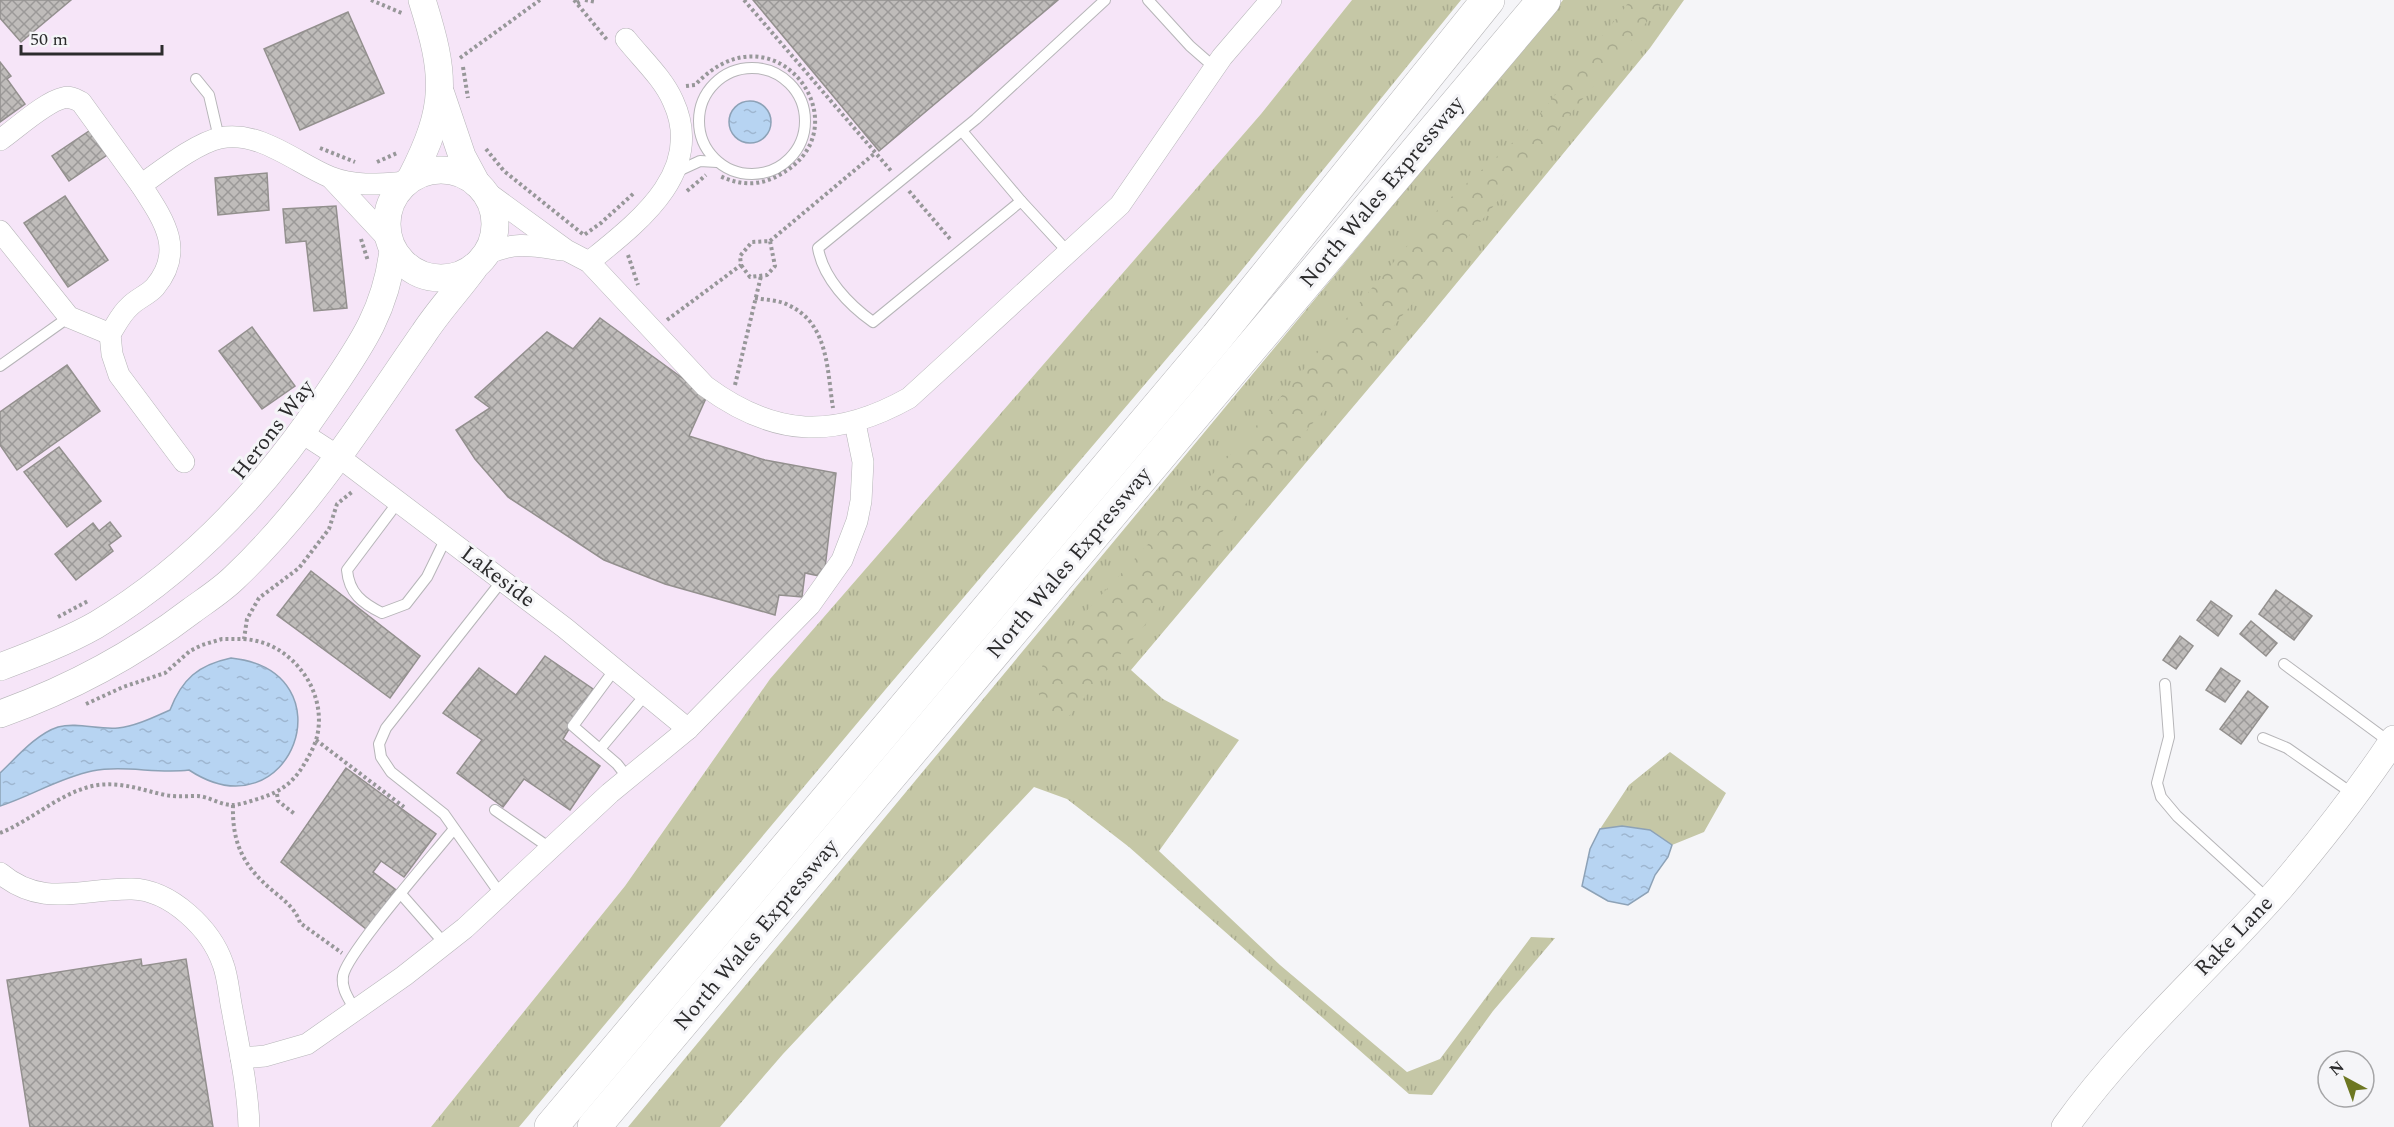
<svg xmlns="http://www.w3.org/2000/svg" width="2394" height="1127" viewBox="0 0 2394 1127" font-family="Spectral,serif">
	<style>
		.commercial { fill: #f6e5f8 }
		.grass { fill: url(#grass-tufts) }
		.forest { fill: url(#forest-crowns) }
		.water { fill: url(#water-ripples); stroke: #8da2b7; stroke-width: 1.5 }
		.building { fill: url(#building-cross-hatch); stroke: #93908e; stroke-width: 1.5 }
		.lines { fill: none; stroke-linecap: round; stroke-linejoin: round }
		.service-casing { stroke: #b6b5b8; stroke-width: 12 }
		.minor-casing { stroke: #b6b5b8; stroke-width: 22 }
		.tertiary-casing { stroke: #b6b5b8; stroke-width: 28 }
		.trunk-casing { stroke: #b6b5b8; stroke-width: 34 }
		.path { stroke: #979799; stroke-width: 4; stroke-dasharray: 3 3; stroke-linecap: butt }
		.service { stroke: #fff; stroke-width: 10 }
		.minor { stroke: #fff; stroke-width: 21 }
		.tertiary { stroke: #fff; stroke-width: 27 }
		.trunk { stroke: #fff; stroke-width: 33 }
		.labels { text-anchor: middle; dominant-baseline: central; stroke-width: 6; stroke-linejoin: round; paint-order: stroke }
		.street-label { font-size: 22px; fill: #2c2c2d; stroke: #f5f5f8 }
	</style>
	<defs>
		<pattern id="grass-tufts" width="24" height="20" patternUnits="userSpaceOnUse" patternTransform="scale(1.5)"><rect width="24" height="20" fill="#c5c7a6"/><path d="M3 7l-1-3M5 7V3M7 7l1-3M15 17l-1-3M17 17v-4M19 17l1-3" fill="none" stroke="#a9ab8f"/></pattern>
		<pattern id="forest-crowns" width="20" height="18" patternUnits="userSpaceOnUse" patternTransform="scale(1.5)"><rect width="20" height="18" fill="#c5c7a6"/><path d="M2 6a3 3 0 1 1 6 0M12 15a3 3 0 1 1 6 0" fill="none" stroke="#a9ab8f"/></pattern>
		<pattern id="water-ripples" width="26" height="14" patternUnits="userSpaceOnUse" patternTransform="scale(1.5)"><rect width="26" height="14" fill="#b7d4f2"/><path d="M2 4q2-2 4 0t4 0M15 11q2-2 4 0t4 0" fill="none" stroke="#9eb6d0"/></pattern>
		<pattern id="building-cross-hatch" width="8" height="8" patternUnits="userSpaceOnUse" patternTransform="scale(1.5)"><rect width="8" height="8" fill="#bfbcba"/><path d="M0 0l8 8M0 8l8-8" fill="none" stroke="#9b9998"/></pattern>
	</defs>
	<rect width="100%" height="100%" fill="#f5f5f8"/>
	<path class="commercial" d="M 0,0 L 1352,0 L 1261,114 L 770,679 L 625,886 L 431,1127 L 0,1127 Z"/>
	<g class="grass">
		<path d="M 1352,0 L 1461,0 L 1237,276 L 885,690 L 519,1127 L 431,1127 L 625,886 L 770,679 L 1261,114 Z"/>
		<path d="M 1563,0 L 1684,0 L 1650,48 L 1423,324 L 1131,670 L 1163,699 L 1239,740 L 1159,851 L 1280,965 L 1407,1072 L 1440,1059 L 1531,937 L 1555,938 L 1493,1011 L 1432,1095 L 1409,1094 L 1129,847 L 1067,799 L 1034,787 L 783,1054 L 720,1127 L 628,1127 Z"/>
		<path d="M 1670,752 L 1726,793 L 1704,832 L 1672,845 C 1646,827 1632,824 1600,829 L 1629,785 Z"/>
	</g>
	<path class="forest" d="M 1631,0 L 1665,0 L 1069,716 L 1058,716 L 1045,710 C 1030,679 1039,671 1056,644 L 1246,438 L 1440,207 L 1529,128 Z"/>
	<g class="water">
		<circle cx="750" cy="122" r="21"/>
		<path d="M 231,658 C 352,671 291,837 189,770 C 157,774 124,765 92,771 C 59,778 31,796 0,806 L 0,773 C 16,758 36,734 58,727 C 78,722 98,730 118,728 C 136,726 154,717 170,710 C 182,679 198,665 231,658 Z"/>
		<path d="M 1622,826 L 1650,830 L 1672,845 L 1668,857 L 1655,875 L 1648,892 L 1628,905 L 1608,901 L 1582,886 L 1590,849 L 1600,829 Z"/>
	</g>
	<g class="building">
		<path d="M 0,0 L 71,0 L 21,42 L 0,18 Z"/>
		<path d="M 753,0 L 1058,0 L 879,151 Z"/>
		<path d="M 348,12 L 384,93 L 300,130 L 264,49 Z"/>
		<path d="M 0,62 L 11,76 L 7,79 L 25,104 L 0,122 Z"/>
		<path d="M 95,127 L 113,151 L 69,181 L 52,156 Z"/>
		<path d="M 267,173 L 269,210 L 218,215 L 215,178 Z"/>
		<path d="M 65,196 L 108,260 L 68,287 L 24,223 Z"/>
		<path d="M 336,206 L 347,308 L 314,311 L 306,241 L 286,243 L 283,209 Z"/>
		<path d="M 600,318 L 707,396 L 689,436 L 765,460 L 836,473 L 824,577 L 805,573 L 802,597 L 779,595 L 775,615 L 665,584 L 604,560 L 508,497 L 475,459 L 456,430 L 490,408 L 475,397 L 547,332 L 573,349 Z"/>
		<path d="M 252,327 L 295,386 L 262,409 L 219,351 Z"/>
		<path d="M 67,365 L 100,411 L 17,470 L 0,445 L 0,412 Z"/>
		<path d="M 59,447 L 101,501 L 67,527 L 24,472 Z"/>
		<path d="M 110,522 L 121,536 L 109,545 L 113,551 L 76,580 L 55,554 L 93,523 L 99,531 Z"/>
		<path d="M 311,571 L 420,656 L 390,698 L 277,615 Z"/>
		<path d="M 2276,590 L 2312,616 L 2294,640 L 2259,614 Z"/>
		<path d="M 2211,601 L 2232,616 L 2218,636 L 2197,620 Z"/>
		<path d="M 2251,621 L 2277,643 L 2266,656 L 2240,634 Z"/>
		<path d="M 2180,636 L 2193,646 L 2176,669 L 2163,660 Z"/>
		<path d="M 545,656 L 593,689 L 563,739 L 600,766 L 570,810 L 524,779 L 503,807 L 457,773 L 482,740 L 443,713 L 479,668 L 516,695 Z"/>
		<path d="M 2221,668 L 2240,681 L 2225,702 L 2206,690 Z"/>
		<path d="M 2248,691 L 2268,707 L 2241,744 L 2220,729 Z"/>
		<path d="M 346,768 L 436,834 L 404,877 L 381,861 L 373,872 L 396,890 L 366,929 L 281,862 Z"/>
		<path d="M 141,959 L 142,966 L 186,959 L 213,1127 L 30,1127 L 7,980 Z"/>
	</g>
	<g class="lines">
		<g class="service-casing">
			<g id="service">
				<path d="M 1148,0 L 1190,46 L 1214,67"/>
				<circle cx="752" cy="121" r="53"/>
				<path d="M 196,79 L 209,95 L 219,138"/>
				<path d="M 962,131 L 1021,201"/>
				<path d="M 676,172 L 700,161 L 717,162"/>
				<path d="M 1068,252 L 1021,201 L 873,322 C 849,305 823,278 818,248 L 976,119 L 1105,0"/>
				<path d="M 0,366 L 69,317"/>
				<path d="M 398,502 L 347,570 C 349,593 362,603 382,613 L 406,604 L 427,577 L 446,538"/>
				<path d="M 500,579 L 497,587 L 386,728 L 379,744 L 381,757 L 391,772 L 444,814 L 501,895"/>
				<path d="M 2284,664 L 2391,743"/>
				<path d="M 615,669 L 573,726 L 617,764 L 628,778"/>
				<path d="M 2165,684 L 2169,737 L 2157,783 L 2161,797 L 2177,816 L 2268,899"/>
				<path d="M 2263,738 L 2287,748 L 2353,794"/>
				<path d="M 600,749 L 646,694"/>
				<path d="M 495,810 L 550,848"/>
				<path d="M 401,894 L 445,944"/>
				<path d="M 355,1010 C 349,999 341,989 343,976 C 346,954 434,854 453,830"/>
			</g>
		</g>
		<g class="minor-casing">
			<g id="minor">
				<path d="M 0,140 C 16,129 45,102 63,98 C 70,96 75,99 81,102 L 141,185"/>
				<path d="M 332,179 L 389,240"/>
				<path d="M 485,191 L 566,250 L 589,262 L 705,386 C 774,437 834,440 909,398 L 1120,205 L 1222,57 L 1271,0"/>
				<path d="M 0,231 L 69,317 L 110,334"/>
				<path d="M 485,255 C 515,241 530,245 562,250"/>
				<path d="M 589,262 C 637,223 706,172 673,101 C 663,78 641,58 626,39"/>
				<path d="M 110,334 C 116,325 121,314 129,307 C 136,299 148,295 155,287 C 186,250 163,219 141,185 C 161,171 196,143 220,138 C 260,130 296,163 330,177 C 355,187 381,184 407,182"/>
				<path d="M 110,334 L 112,354 L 119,375 L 184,462"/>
				<path d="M 302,433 L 339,457 L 565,628 L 688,729"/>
				<path d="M 0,873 C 43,909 82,888 132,889 C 171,890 211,929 223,964 C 228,977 229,995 232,1009 C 239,1048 248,1088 249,1127"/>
				<path d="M 241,1058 L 265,1056 L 307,1044 L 404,976 L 465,928 L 610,793 L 688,729 L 810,605 L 842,560 L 857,521 L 861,501 L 863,462 L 855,423"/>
			</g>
		</g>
		<g class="tertiary-casing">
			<g id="tertiary">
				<path d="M 441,94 L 462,156 L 477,184"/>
				<circle cx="441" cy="224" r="54"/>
				<path d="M 411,178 C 448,106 446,76 422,0"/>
				<path d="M 0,667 C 32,655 66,642 96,625 C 191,568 265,488 326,397 C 360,347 386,311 393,250"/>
				<path d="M 0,714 C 70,689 132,656 191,611 C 206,600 222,590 235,577 C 310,506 365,418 424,333 C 439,310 458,290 474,268"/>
				<path d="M 2065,1127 C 2128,1039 2210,968 2281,887 C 2321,840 2360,790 2394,739"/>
			</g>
		</g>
		<g class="trunk-casing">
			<g id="trunk">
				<path d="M 551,1127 L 1217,337 L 1488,0"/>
				<path d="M 594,1127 L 1544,0"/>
			</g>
		</g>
		<g class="path">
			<path d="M 371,0 L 404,14"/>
			<path d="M 574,0 L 608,41"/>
			<path d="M 585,0 L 596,2"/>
			<path d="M 744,0 L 892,172"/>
			<path d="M 577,3 L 582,0"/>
			<path d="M 460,58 L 540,0"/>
			<path d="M 463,67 L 468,98"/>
			<path d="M 686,86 L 695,85 C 775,0 866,127 781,174 C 761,186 741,186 720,176"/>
			<path d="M 320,148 L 355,162"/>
			<path d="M 486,149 L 504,171 L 584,235 L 601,223 L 634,193"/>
			<path d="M 377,162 L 397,153"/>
			<path d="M 687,191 L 706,175"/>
			<path d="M 909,191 L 951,240"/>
			<path d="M 361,239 L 368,261"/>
			<path d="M 770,241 L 874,154"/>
			<path d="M 628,255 L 638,285"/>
			<path d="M 755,298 C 766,300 779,300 788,305 C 829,323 827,371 833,408"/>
			<path d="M 667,320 L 741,265 L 740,256 L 752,242 L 770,241 L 775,266 L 767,275 L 750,277 L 741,265"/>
			<path d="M 735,385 L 761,276"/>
			<path d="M 58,617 L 88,601"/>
			<path d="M 86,704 L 123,687 L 165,673 L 190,651 L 202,645 L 222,639 L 244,639 L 247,619 L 259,598 L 299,568 L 329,529 L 337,504 L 352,492"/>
			<path d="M 316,740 L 404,807"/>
			<path d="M 277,794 L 278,801 L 296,815"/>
			<path d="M 233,805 C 232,843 243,866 273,891 C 284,900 296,909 300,923 L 342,953"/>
			<path d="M 0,833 C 33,820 63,790 98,785 C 123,782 142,790 165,795 C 176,797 186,796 197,796 C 208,796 220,805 232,805 C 239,805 248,802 254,800 C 287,791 298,778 313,748 C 324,724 319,695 304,674 C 289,653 269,641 244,639"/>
		</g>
		<use href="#service" class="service"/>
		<use href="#minor" class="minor"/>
		<use href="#tertiary" class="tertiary"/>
		<use href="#trunk" class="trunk"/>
	</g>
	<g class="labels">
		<g class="street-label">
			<text transform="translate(1382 192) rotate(-50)">North Wales Expressway</text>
			<text transform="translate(273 430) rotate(-52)">Herons Way</text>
			<text transform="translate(1069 563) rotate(-50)">North Wales Expressway</text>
			<text transform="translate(498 577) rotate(37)">Lakeside</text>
			<text transform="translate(756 935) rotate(-50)">North Wales Expressway</text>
			<text transform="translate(2234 936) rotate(-46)">Rake Lane</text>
		</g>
	</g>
	<g transform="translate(2346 1079) rotate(319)"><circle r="28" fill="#f5f5f8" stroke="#a5a5a7" stroke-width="1.5"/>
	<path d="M0-4.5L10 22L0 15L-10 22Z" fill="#6d7722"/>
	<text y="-9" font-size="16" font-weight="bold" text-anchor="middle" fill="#2c2c2d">N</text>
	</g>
	<path d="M21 45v9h141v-9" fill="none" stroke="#2c2c2d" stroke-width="3"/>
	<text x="30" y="45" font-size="18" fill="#2c2c2d" stroke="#f5f5f8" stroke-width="4.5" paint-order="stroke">50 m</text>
</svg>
